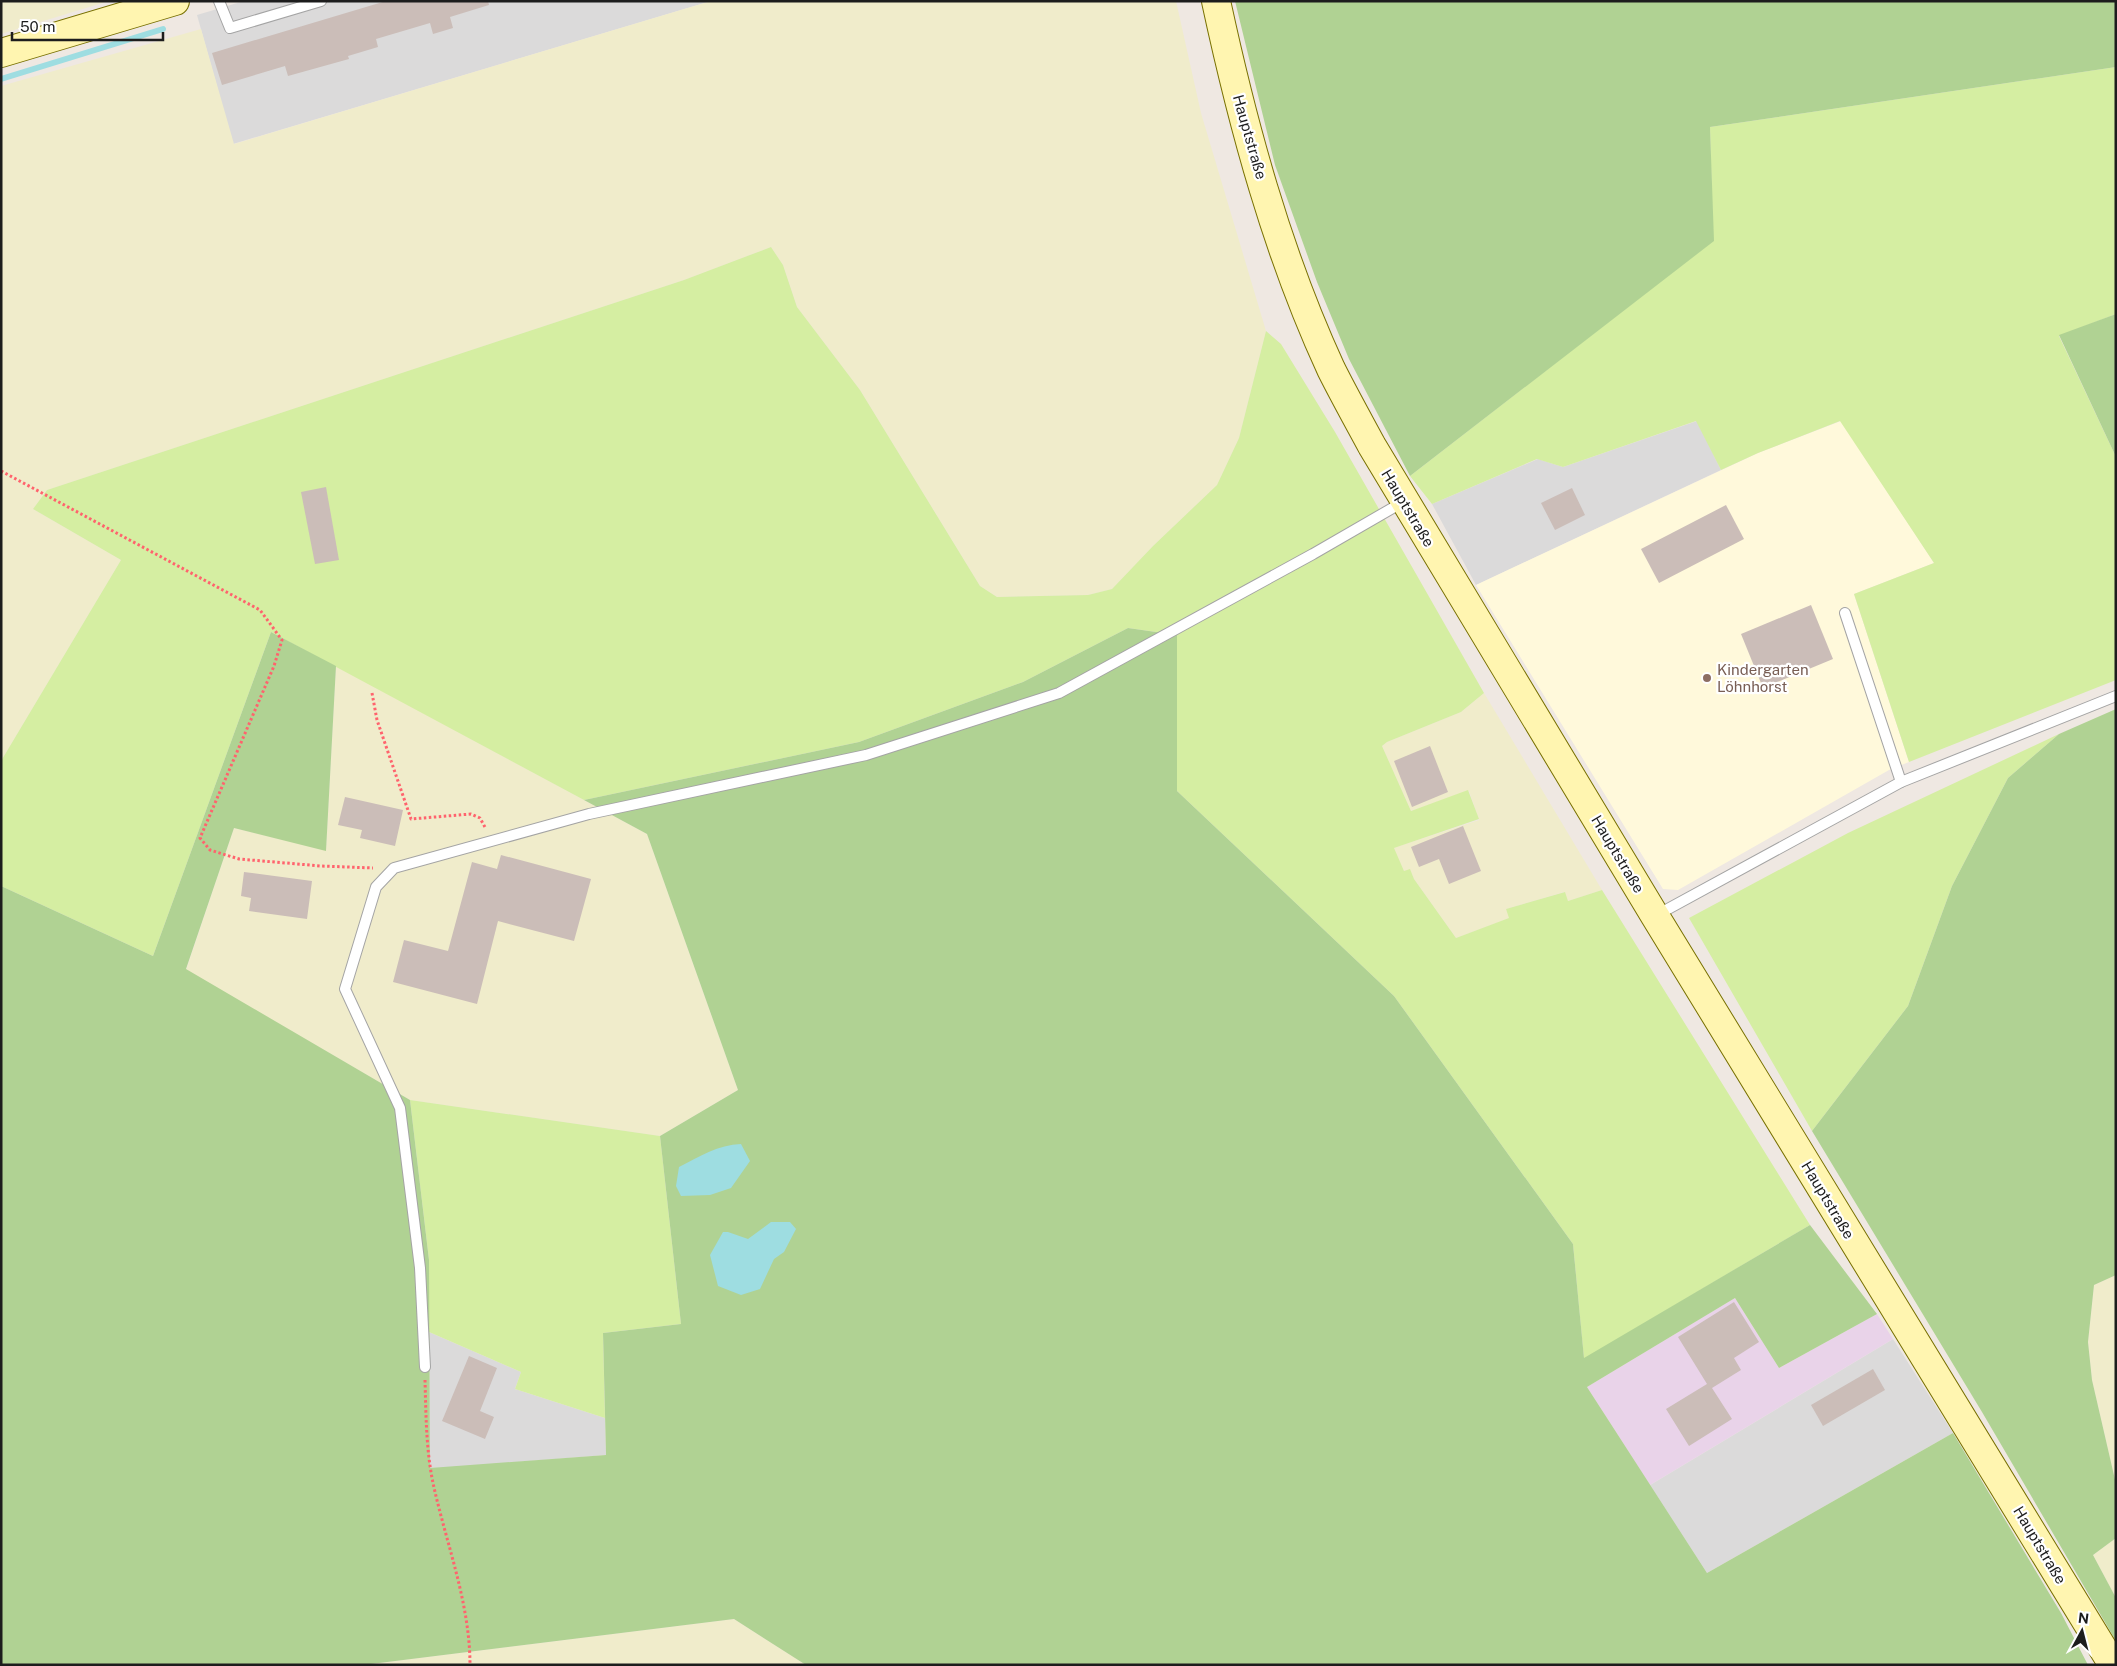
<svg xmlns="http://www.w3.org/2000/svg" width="2117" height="1666" viewBox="0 0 2117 1666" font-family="'Public Sans',sans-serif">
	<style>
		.residential { fill: #dbdada }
		.industrial { fill: #e9d3e9 }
		.education { fill: #fff9db }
		.farmland { fill: #f0eccb }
		.grass { fill: #d5eea2 }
		.forest { fill: #b0d293 }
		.water { fill: #9edde1 }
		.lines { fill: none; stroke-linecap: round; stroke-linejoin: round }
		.stream { stroke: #9edde1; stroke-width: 6 }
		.building { fill: #cbbdb8 }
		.lane-casing { stroke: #a4a4a4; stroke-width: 12 }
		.secondary-casing { stroke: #787000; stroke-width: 30 }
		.path { stroke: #ff636d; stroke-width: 3; stroke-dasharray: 2.5 2.5; stroke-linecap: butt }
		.lane { stroke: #fff; stroke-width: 10 }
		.secondary { stroke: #fff5b0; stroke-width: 28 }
		.education-dot { fill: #8d6e63; stroke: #fff; stroke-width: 2 }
		.labels { text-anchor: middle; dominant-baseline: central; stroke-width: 4.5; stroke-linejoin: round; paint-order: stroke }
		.street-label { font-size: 15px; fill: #1d1d1d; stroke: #fff }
		.education-label { font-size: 15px; fill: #785e54; stroke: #fff; text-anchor: start }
	</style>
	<rect width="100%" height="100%" fill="#efe8e2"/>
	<g class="residential">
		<path d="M 244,1 L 711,1 L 233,144 L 197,15 Z"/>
		<path d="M 1697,421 L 1721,470 L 1476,585 L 1432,504 L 1538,459 L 1563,467 Z"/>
		<path d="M 429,1332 L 521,1372 L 515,1389 L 605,1418 L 606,1455 L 430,1469 Z"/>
		<path d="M 1893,1339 L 1953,1433 L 1707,1573 L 1650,1485 Z"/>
	</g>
	<path class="industrial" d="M 1735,1298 L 1779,1368 L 1877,1314 L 1893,1339 L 1650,1485 L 1587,1387 Z"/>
	<path class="education" d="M 1841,421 L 1934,563 L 1854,594 L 1909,762 L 1889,770 L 1678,890 L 1663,889 L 1476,585 L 1758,453 Z"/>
	<g class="farmland">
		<path d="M 1,1 L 109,1 L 1,34 Z"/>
		<path d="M 711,1 L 1176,1 L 1201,113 L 1266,331 L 1239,438 L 1217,485 L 1153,546 L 1112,589 L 1088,595 L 997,597 L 980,586 L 860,390 L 797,307 L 783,265 L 771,247 L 684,280 L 47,490 L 33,509 L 121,560 L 1,761 L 1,86 L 201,29 L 234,144 Z"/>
		<path d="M 336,666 L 647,834 L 738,1090 L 660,1136 L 410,1100 L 186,970 L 234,828 L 326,850 Z"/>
		<path d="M 1484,693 L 1602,890 L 1568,901 L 1564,892 L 1506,909 L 1510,918 L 1456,938 L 1414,879 L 1410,870 L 1404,871 L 1393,848 L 1479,820 L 1469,791 L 1411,811 L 1382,746 L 1387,742 L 1461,712 Z"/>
		<path d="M 2116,1275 L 2116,1484 L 2092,1380 L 2088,1342 L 2094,1285 Z"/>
		<path d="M 2116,1538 L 2116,1598 L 2093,1555 Z"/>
		<path d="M 734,1619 L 806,1665 L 363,1665 Z"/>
	</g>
	<g class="grass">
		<path d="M 2116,67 L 2116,314 L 2059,336 L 2116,457 L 2116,680 L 1909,762 L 1854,594 L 1934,563 L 1840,421 L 1758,453 L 1721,470 L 1696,421 L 1563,467 L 1537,459 L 1432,504 L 1410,476 L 1713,241 L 1710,127 Z"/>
		<path d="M 771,247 L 783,265 L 797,307 L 860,390 L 980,586 L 997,597 L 1088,595 L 1112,589 L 1153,546 L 1217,485 L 1239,438 L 1266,331 L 1281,344 L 1335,432 L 1484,693 L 1461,712 L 1387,742 L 1382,746 L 1411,811 L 1468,790 L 1479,819 L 1394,848 L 1404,871 L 1410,869 L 1414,879 L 1456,938 L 1509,918 L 1506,909 L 1565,892 L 1568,901 L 1602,890 L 1810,1225 L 1584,1359 L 1573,1244 L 1394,996 L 1177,791 L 1177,635 L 1128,628 L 1023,682 L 859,742 L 584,800 L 271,632 L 153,956 L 1,886 L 1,761 L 121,560 L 33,509 L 47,490 L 684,280 Z"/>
		<path d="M 2059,734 L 2008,778 L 1952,886 L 1908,1006 L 1812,1131 L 1689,918 L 1848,833 Z"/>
		<path d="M 410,1100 L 660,1136 L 681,1324 L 603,1333 L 605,1418 L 515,1389 L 521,1372 L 429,1332 L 429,1260 Z"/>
	</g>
	<g class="forest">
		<path d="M 1235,1 L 2116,1 L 2116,67 L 1710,127 L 1714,241 L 1410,476 L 1349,359 L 1317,282 L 1275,165 Z"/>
		<path d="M 2116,314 L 2116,457 L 2059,335 Z"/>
		<path d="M 1128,628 L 1177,635 L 1177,791 L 1394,996 L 1573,1244 L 1584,1358 L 1810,1225 L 1877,1314 L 1779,1368 L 1735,1298 L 1587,1387 L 1707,1573 L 1953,1433 L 2061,1613 L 2088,1665 L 806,1665 L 734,1619 L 363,1665 L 1,1665 L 1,886 L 153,956 L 271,632 L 336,666 L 326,851 L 234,828 L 186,969 L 410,1100 L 429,1260 L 430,1468 L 606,1455 L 603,1333 L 681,1324 L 660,1136 L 738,1090 L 647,834 L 584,800 L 859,742 L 1023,682 Z"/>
		<path d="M 2116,709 L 2116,1275 L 2094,1285 L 2088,1342 L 2092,1380 L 2116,1484 L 2116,1538 L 2093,1555 L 2116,1598 L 2116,1641 L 1982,1412 L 1812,1131 L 1908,1006 L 1952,886 L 2008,778 L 2059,734 Z"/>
	</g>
	<g class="water">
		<path d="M 741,1144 L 750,1161 L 731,1188 L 710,1195 L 681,1196 L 676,1186 L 679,1167 C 700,1156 718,1145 741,1144 Z"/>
		<path d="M 771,1222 L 790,1222 L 796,1229 L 784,1252 L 774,1259 L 760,1289 L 741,1295 L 718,1286 L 710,1255 L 723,1232 L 728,1232 L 748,1239 Z"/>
	</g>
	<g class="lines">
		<path class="stream" d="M 1,79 L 163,29"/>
	</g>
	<g class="building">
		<path d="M 386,1 L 488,1 L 489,5 L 450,17 L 453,28 L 433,34 L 430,23 L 376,39 L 378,47 L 348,56 L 349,59 L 288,76 L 285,66 L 222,85 L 212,53 Z"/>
		<path d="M 326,487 L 339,560 L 315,564 L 301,492 Z"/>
		<path d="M 1572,488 L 1585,515 L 1555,530 L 1541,503 Z"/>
		<path d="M 1726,505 L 1744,539 L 1659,583 L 1641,549 Z"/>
		<path d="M 1811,605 L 1833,659 L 1763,688 L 1741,634 Z"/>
		<path d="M 1430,746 L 1448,792 L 1412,807 L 1394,761 Z"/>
		<path d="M 345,797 L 403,810 L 395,846 L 360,838 L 362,830 L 338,825 Z"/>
		<path d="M 1463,826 L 1481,871 L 1449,884 L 1439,859 L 1419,867 L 1411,847 Z"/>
		<path d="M 501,855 L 591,879 L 574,941 L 498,921 L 477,1004 L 393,982 L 404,940 L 448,951 L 472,862 L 497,869 Z"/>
		<path d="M 244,872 L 312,881 L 307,919 L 249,911 L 251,898 L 241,896 Z"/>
		<path d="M 1734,1302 L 1759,1342 L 1734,1358 L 1741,1370 L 1712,1388 L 1732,1419 L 1689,1446 L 1666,1409 L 1707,1384 L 1678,1337 Z"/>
		<path d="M 469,1356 L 497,1368 L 480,1411 L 494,1417 L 485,1439 L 442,1421 Z"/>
		<path d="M 1873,1369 L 1885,1390 L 1823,1426 L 1811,1405 Z"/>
	</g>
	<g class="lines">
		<g class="lane-casing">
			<g id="lane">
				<path d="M 219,1 L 230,28 L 321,1"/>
				<path d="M 1845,613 L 1901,782"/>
				<path d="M 1655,916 L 1901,782 L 2116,696"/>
				<path d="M 425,1367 L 420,1268 L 400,1108 L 345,989 L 376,887 L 394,868 L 589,814 L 866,755 L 1059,693 L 1313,554 L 1403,502"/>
			</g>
		</g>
		<g class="secondary-casing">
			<g id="secondary">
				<path d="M 1216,1 C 1243,126 1277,252 1331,369 C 1344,395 1358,420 1372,446 L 1655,916 L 2113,1665"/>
				<path d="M 1,53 L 175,1"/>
			</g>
		</g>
		<g class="path">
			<path d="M 1,471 L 260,610 L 282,640 L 274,666 L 200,838 L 210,850 L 239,859 L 321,866 L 373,868"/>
			<path d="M 372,693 L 377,720 L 411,819 L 471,814 L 480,818 L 486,829"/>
			<path d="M 425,1380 C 426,1415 426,1449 433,1483 C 446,1543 470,1603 470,1665"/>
		</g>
		<use href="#lane" class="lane"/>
		<use href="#secondary" class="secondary"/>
	</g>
	<circle class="education-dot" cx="1707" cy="678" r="5"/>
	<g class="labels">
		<g class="street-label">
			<text transform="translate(1250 137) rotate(74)">Hauptstraße</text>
			<text transform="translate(1408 508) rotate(59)">Hauptstraße</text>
			<text transform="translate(1618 854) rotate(59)">Hauptstraße</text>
			<text transform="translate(1828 1200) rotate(59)">Hauptstraße</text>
			<text transform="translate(2040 1545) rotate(59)">Hauptstraße</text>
		</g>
		<g class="education-label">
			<text x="1717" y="669">Kindergarten<tspan x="1717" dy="17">Löhnhorst</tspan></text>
		</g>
	</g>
	<rect width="2117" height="1666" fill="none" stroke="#1d1d1d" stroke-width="5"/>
	<g transform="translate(2082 1631) rotate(7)" stroke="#ffffff" stroke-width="4" paint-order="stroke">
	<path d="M0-4L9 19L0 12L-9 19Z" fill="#1d1d1d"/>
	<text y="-8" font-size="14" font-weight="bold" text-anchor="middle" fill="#1d1d1d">N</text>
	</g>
	<path d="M12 32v8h151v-8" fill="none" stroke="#1d1d1d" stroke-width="2.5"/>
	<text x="20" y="32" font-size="15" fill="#1d1d1d" stroke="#ffffff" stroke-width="4" paint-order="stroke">50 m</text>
</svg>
